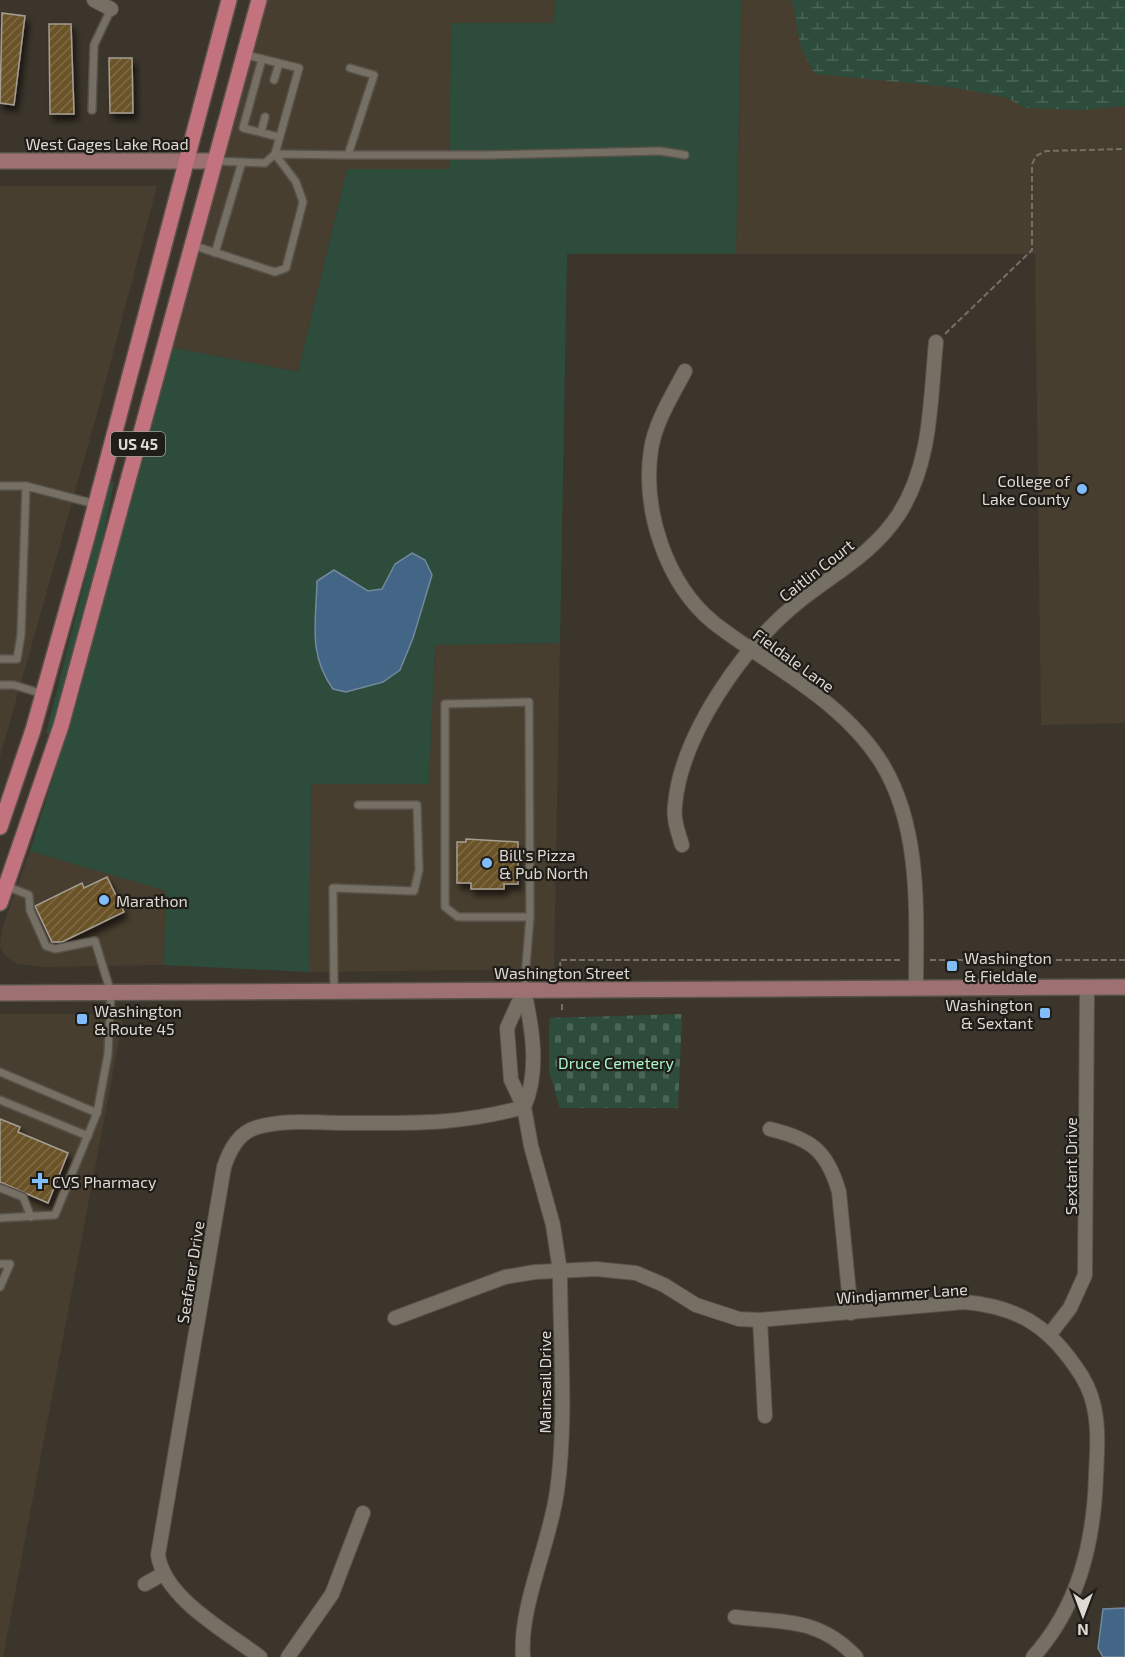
<svg xmlns="http://www.w3.org/2000/svg" width="1125" height="1657" viewBox="0 0 1125 1657" font-family="'Exo 2',sans-serif">
	<style>
		.built { fill: #483e2f }
		.grass { fill: #2d4c3b }
		.wetland { fill: url(#wetland-marsh) }
		.cemetery { fill: url(#cemetery-stones) }
		.water { fill: #436586; stroke: #71889d; stroke-width: 1.5 }
		.building { fill: url(#building-hatch); stroke: #a59e92; stroke-width: 1.5; filter: url(#shadow) }
		.lines { fill: none; stroke-linecap: round; stroke-linejoin: round }
		.lane-casing { stroke: #565249; stroke-width: 10 }
		.street-casing { stroke: #565249; stroke-width: 16 }
		.secondary-casing { stroke: #565249; stroke-width: 18 }
		.primary-casing { stroke: #565249; stroke-width: 18 }
		.path { stroke: #757067; stroke-width: 2; stroke-dasharray: 6 3; stroke-linecap: butt }
		.lane { stroke: #766f64; stroke-width: 7 }
		.street { stroke: #766f64; stroke-width: 14 }
		.secondary { stroke: #9d7171; stroke-width: 15 }
		.primary { stroke: #c3737e; stroke-width: 15 }
		.poi-dot { fill: #80bdfa; stroke: #201d19; stroke-width: 2 }
		.labels { text-anchor: middle; dominant-baseline: central; stroke-width: 4.5; stroke-linejoin: round; paint-order: stroke }
		.shield { fill: #201d19; stroke: #a4a19b; stroke-width: 1.5 }
		.shield-label { font-size: 15px; font-weight: bold; fill: #ddd9d3 }
		.street-label { font-size: 16px; fill: #ddd9d3; stroke: #201d19 }
		.poi-label { font-size: 16px; fill: #ddd9d3; stroke: #201d19; text-anchor: start }
		.park-label { font-size: 16px; fill: #a7f4c8; stroke: #201d19 }
	</style>
	<defs>
		<pattern id="wetland-marsh" width="20" height="14" patternUnits="userSpaceOnUse" patternTransform="scale(1.5)"><rect width="20" height="14" fill="#2d4c3b"/><path d="M1 5h8M5 5V1M11 12h8M15 12V8" fill="none" stroke="#4b6556"/></pattern>
		<pattern id="cemetery-stones" width="16" height="16" patternUnits="userSpaceOnUse" patternTransform="scale(1.5)"><rect width="16" height="16" fill="#2d4c3b"/><path d="M2 7V4a2 2 0 0 1 4 0v3zM10 15v-3a2 2 0 0 1 4 0v3z" fill="#4b6556"/></pattern>
		<pattern id="building-hatch" width="6" height="6" patternUnits="userSpaceOnUse" patternTransform="scale(1.5)"><rect width="6" height="6" fill="#6b5228"/><path d="M-1 1l2-2M0 6l6-6M5 7l2-2" fill="none" stroke="#806a46"/></pattern>
		<filter id="shadow"><feDropShadow dx="3.5" dy="6" stdDeviation="3" flood-color="#0009"/></filter>
	</defs>
	<rect width="100%" height="100%" fill="#3b352b"/>
	<g class="built">
		<path d="M 260,0 L 555,0 L 554,23 L 451,23 L 449,169 L 347,169 L 298,372 L 171,347 Z"/>
		<path d="M 741,0 L 1125,0 L 1125,723 L 1041,725 L 1035,254 L 736,254 Z"/>
		<path d="M 0,186 L 157,186 L 100,403 L 0,757 Z"/>
		<path d="M 560,643 L 554,969 L 309,972 L 311,784 L 429,784 L 435,645 Z"/>
		<path d="M 30,851 L 166,891 L 164,965 L 45,967 L 17,964 L 4,955 L 0,946 L 2,929 Z"/>
		<path d="M 0,1014 L 124,1014 L 3,1657 L 0,1657 Z"/>
	</g>
	<g class="grass">
		<path d="M 555,0 L 741,0 L 736,254 L 567,254 L 560,643 L 435,645 L 429,784 L 311,784 L 309,972 L 164,965 L 166,891 L 30,851 L 77,701 L 171,347 L 298,372 L 347,169 L 449,169 L 451,23 L 554,23 Z"/>
		<path d="M 110,481 L 114,482 L 100,553 L 50,734 L 46,733 Z"/>
	</g>
	<path class="wetland" d="M 792,0 L 1125,0 L 1125,106 L 1080,110 L 1026,108 L 1004,97 L 951,87 L 815,74 L 801,48 Z"/>
	<path class="cemetery" d="M 682,1014 L 678,1108 L 560,1108 L 549,1072 L 549,1018 Z"/>
	<g class="water">
		<path d="M 412,553 L 425,560 L 432,575 L 413,638 L 400,670 L 383,682 L 346,692 L 333,689 C 308,654 316,623 317,581 L 334,570 L 368,591 L 382,589 L 395,564 Z"/>
		<path d="M 1125,1608 L 1125,1657 L 1103,1657 L 1098,1648 L 1103,1609 Z"/>
	</g>
	<g class="building">
		<path d="M 2,13 L 25,16 L 14,105 L 0,103 Z"/>
		<path d="M 49,24 L 71,24 L 74,114 L 50,114 Z"/>
		<path d="M 109,58 L 132,58 L 133,113 L 110,113 Z"/>
		<path d="M 466,839 L 518,842 L 518,884 L 504,884 L 504,889 L 471,889 L 471,883 L 457,883 L 457,842 L 466,842 Z"/>
		<path d="M 107,877 L 124,912 L 62,942 L 52,942 L 35,906 L 82,883 L 84,888 Z"/>
		<path d="M 0,1119 L 20,1127 L 18,1132 L 68,1153 L 48,1203 L 0,1182 Z"/>
	</g>
	<g class="lines">
		<g class="lane-casing">
			<g id="lane">
				<path d="M 262,59 L 243,128 L 279,137"/>
				<path d="M 274,80 L 279,64"/>
				<path d="M 92,110 L 94,45 L 111,9"/>
				<path d="M 261,132 L 265,117"/>
				<path d="M 348,155 L 486,155 L 660,151 L 685,155"/>
				<path d="M 216,161 L 265,163 L 275,154 L 348,155 L 374,75 L 350,68"/>
				<path d="M 192,245 L 275,272 L 286,268 L 303,202 L 296,182 L 275,154 L 299,68 L 246,55"/>
				<path d="M 215,253 L 242,162"/>
				<path d="M 0,486 L 26,486 L 95,504"/>
				<path d="M 0,659 L 17,659 L 21,635 L 26,486"/>
				<path d="M 0,685 L 14,685 L 43,694"/>
				<path d="M 524,990 L 530,917 L 529,702 L 445,704 L 445,907 L 458,917 L 530,917"/>
				<path d="M 334,992 L 333,888 L 414,891 L 419,870 L 417,805 L 358,805"/>
				<path d="M 0,1072 L 97,1113"/>
				<path d="M 0,1100 L 88,1136"/>
				<path d="M 0,1188 L 23,1197 L 31,1217"/>
				<path d="M 0,1218 L 55,1215 L 97,1113 L 108,1054 L 111,993 L 95,941 L 55,949 L 46,946 L 30,910 L 29,895 L 6,886"/>
				<path d="M 0,1264 L 10,1264 L 0,1287"/>
			</g>
		</g>
		<g class="street-casing">
			<g id="street">
				<path d="M 94,0 L 111,9"/>
				<path d="M 685,371 C 672,396 655,422 651,450 C 642,510 666,584 714,623 C 771,667 841,699 881,762 C 922,828 916,914 916,988"/>
				<path d="M 682,845 C 678,832 673,819 675,805 C 681,735 743,647 797,603 C 834,573 872,555 899,514 C 932,462 930,401 936,342"/>
				<path d="M 524,1107 C 540,1071 532,1027 524,990"/>
				<path d="M 770,1129 C 811,1139 827,1150 839,1192 L 851,1313"/>
				<path d="M 395,1318 L 505,1277 L 535,1272 L 596,1269 L 636,1273 L 664,1285 L 696,1305 L 739,1319 L 760,1320 L 965,1302 C 1016,1307 1046,1324 1075,1366 C 1084,1378 1091,1392 1094,1407 C 1099,1429 1097,1453 1096,1475 C 1094,1542 1079,1606 1033,1657"/>
				<path d="M 760,1320 L 765,1416"/>
				<path d="M 1050,1334 L 1070,1308 L 1085,1275 L 1087,988"/>
				<path d="M 145,1584 L 163,1574"/>
				<path d="M 735,1617 C 786,1623 819,1618 856,1657"/>
				<path d="M 260,1657 C 227,1632 164,1598 158,1555 L 224,1167 C 230,1149 239,1132 258,1127 C 286,1119 318,1123 346,1123 C 412,1123 459,1125 524,1107"/>
				<path d="M 288,1657 L 332,1594 L 363,1513"/>
				<path d="M 523,1657 C 519,1606 550,1544 557,1491 C 567,1422 560,1341 560,1271 L 553,1225 L 531,1146 L 524,1107 L 511,1080 L 507,1028 L 524,990"/>
			</g>
		</g>
		<g class="secondary-casing">
			<g id="secondary">
				<path d="M 0,161 L 214,161"/>
				<path d="M 0,993 L 1125,987"/>
			</g>
		</g>
		<g class="primary-casing">
			<g id="primary">
				<path d="M 0,827 L 33,730 L 86,541 L 229,0"/>
				<path d="M 0,903 L 61,726 L 259,0"/>
			</g>
		</g>
		<g class="path">
			<path d="M 945,334 L 1032,250 L 1032,164 L 1036,156 L 1046,151 L 1125,149"/>
			<path d="M 930,960 L 1125,960"/>
			<path d="M 561,977 L 560,960 L 903,960"/>
			<path d="M 562,1004 L 562,1012"/>
		</g>
		<use href="#lane" class="lane"/>
		<use href="#street" class="street"/>
		<use href="#secondary" class="secondary"/>
		<use href="#primary" class="primary"/>
	</g>
	<g class="poi-dot">
		<circle cx="1082" cy="489" r="6"/>
		<circle cx="487" cy="863" r="6"/>
		<circle cx="104" cy="900" r="6"/>
		<rect x="946" y="960" width="12" height="12" rx="3"/>
		<rect x="1039" y="1007" width="12" height="12" rx="3"/>
		<rect x="76" y="1013" width="12" height="12" rx="3"/>
		<path d="M37 1172h6v6h6v6h-6v6h-6v-6h-6v-6h6z"/>
	</g>
	<g class="labels">
		<rect class="shield" x="111" y="432" width="54" height="24" rx="4.5"/>
		<g class="shield-label">
			<text x="138" y="444">US 45</text>
		</g>
		<g class="street-label">
			<text x="107" y="143">West Gages Lake Road</text>
			<text transform="translate(816 570) rotate(-38)">Caitlin Court</text>
			<text transform="translate(794 660) rotate(36)">Fieldale Lane</text>
			<text x="562" y="972">Washington Street</text>
			<text transform="translate(1070 1166) rotate(-90)">Sextant Drive</text>
			<text transform="translate(190 1272) rotate(-81)">Seafarer Drive</text>
			<text transform="translate(902 1293) rotate(-4)">Windjammer Lane</text>
			<text transform="translate(544 1382) rotate(-90)">Mainsail Drive</text>
		</g>
		<g class="poi-label">
			<text x="1070" y="480" text-anchor="end">College of<tspan x="1070" dy="18">Lake County</tspan></text>
			<text x="499" y="854">Bill's Pizza<tspan x="499" dy="18">&amp; Pub North</tspan></text>
			<text x="116" y="900">Marathon</text>
			<text x="964" y="957">Washington<tspan x="964" dy="18">&amp; Fieldale</tspan></text>
			<text x="1033" y="1004" text-anchor="end">Washington<tspan x="1033" dy="18">&amp; Sextant</tspan></text>
			<text x="94" y="1010">Washington<tspan x="94" dy="18">&amp; Route 45</tspan></text>
			<text x="52" y="1181">CVS Pharmacy</text>
		</g>
		<g class="park-label">
			<text x="616" y="1062">Druce Cemetery</text>
		</g>
	</g>
	<g transform="translate(1083 1615) rotate(180)" stroke="#201d19" stroke-width="4.5" paint-order="stroke">
	<path d="M0-4.5L10 22L0 15L-10 22Z" fill="#ddd9d3"/>
	<text y="-9" font-size="16" font-weight="bold" text-anchor="middle" fill="#ddd9d3">N</text>
	</g>
</svg>
